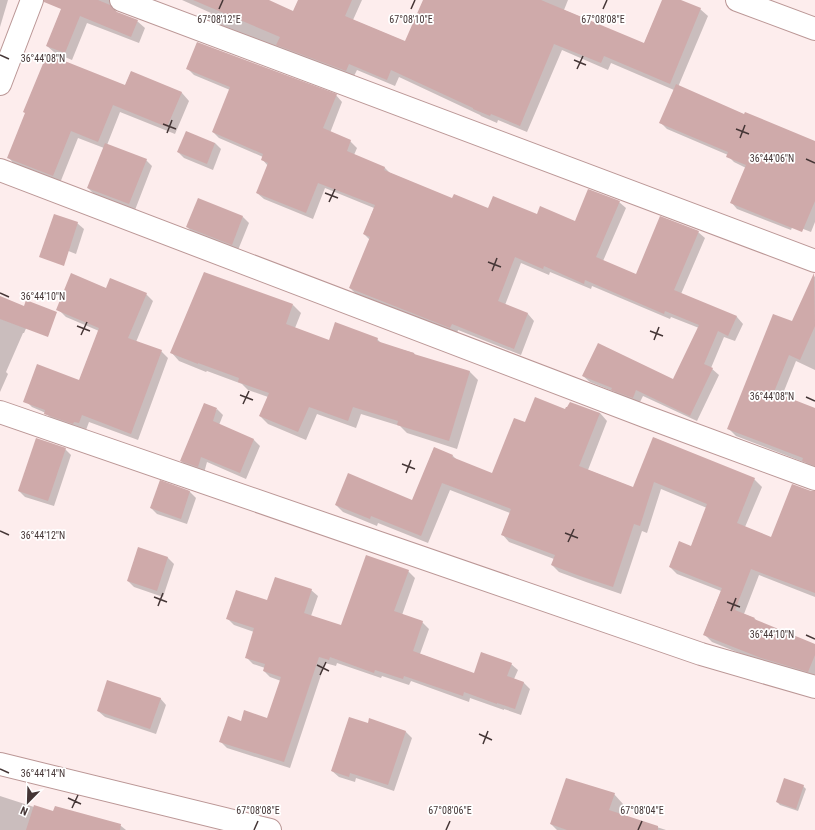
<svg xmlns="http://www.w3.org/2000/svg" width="815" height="830" viewBox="0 0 815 830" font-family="'Roboto Condensed',sans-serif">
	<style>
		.shadow { fill: #0003 }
		.building { fill: #cfaaaa }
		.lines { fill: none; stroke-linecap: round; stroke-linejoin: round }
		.minor-casing { stroke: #bb9796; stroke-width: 24 }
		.minor { stroke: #fff; stroke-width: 22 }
		.ticks { fill: none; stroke: #443535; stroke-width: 1.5 }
		.ticks-label { font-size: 10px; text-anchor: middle; fill: #443535; stroke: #fff; stroke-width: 3.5; stroke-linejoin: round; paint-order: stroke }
	</style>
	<rect width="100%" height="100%" fill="#fdeded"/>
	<g class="shadow">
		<path d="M 0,0 L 8,0 L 0,27 Z"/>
		<path d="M 65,0 L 118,0 L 116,3 L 115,10 L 117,13 L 137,21 L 145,28 L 139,43 L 87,23 L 72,60 L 55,53 L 47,46 Z"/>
		<path d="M 182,0 L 266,0 L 294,12 L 299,0 L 362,0 L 353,20 L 406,42 L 424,0 L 568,0 L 564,10 L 644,44 L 663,0 L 678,0 L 700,9 L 708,16 L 678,87 L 745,115 L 815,142 L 815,222 L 811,232 L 793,225 L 791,230 L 737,209 L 731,202 L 746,168 L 734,162 L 728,156 L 728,155 L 667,129 L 661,123 L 674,90 L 611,63 L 608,70 L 562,50 L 527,132 L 498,120 L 497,123 L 481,116 L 480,115 L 399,77 L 395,86 L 357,70 L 353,78 L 215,26 L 208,19 L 211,13 Z"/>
		<path d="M 187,68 L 336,95 L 342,102 L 330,133 L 350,141 L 357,148 L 354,155 L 385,168 L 390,173 L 452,200 L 489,209 L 538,216 L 575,222 L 619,202 L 626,208 L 603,261 L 636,275 L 698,232 L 705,238 L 681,294 L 737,317 L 743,324 L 735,341 L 724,337 L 711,368 L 719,375 L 697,421 L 643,396 L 639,404 L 619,396 L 615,392 L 590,382 L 583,376 L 674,380 L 699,328 L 671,317 L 670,319 L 592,286 L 591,289 L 550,272 L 549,275 L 521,263 L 505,305 L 528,314 L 534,321 L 521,355 L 458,330 L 457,334 L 357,295 L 350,288 L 370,240 L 364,234 L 374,208 L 325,188 L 313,219 L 264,199 L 257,193 L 268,166 L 262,159 L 263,157 L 219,138 L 213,132 L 230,90 L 194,75 Z"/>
		<path d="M 131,72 L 182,93 L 189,101 L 175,134 L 120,112 L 107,145 L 146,160 L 152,166 L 135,210 L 94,194 L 88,188 L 104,148 L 78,138 L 60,183 L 16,166 L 9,158 L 125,86 Z"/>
		<path d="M 215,143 L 221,149 L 213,170 L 184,158 L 178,152 Z"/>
		<path d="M 243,217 L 249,223 L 238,250 L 193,233 L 187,227 Z"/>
		<path d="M 77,223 L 84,229 L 76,254 L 53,245 Z"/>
		<path d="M 814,276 L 815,277 L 815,370 L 796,361 L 782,396 L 815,409 L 815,470 L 810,468 L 806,463 L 736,436 L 729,429 L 793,323 Z"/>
		<path d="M 107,289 L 146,294 L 153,301 L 136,342 L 161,351 L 168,358 L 138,440 L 89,422 L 86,430 L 81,428 L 80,430 L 55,422 L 48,415 L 48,414 L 32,407 L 25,400 L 80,381 L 99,331 L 66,317 L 59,310 Z"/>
		<path d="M 0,297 L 32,315 L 24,333 L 23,333 L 6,372 L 8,374 L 0,392 Z"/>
		<path d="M 293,305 L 301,313 L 295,328 L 329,341 L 377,339 L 382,344 L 414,353 L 416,356 L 470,372 L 478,380 L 457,449 L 407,433 L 400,426 L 361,414 L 356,428 L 317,414 L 306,440 L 268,424 L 260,416 L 268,397 L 248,390 L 242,384 L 207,371 L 206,372 L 179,361 L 171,352 Z"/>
		<path d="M 217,409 L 223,415 L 219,425 L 254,440 L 260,446 L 246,479 L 207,462 L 204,473 L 187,467 L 181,461 Z"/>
		<path d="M 566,410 L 600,413 L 607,421 L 588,470 L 634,488 L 654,438 L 754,479 L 762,487 L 745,527 L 772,538 L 810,492 L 815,492 L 815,597 L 759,575 L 744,614 L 754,618 L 758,622 L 815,645 L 815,679 L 769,665 L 712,642 L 704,634 L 721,591 L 677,574 L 670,567 L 691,547 L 707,508 L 661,489 L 647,533 L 642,531 L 621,594 L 586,582 L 559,572 L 552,565 L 554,559 L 509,542 L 502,534 L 510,513 L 450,490 L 428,543 L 378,523 L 377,526 L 343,512 L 336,505 L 413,501 L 434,448 L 453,456 L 457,460 L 492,474 L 525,424 Z"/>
		<path d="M 65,449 L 71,455 L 54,506 L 25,497 L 19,491 Z"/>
		<path d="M 160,482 L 190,492 L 196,498 L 187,524 L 157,514 L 151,508 Z"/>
		<path d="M 138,549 L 168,558 L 174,564 L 163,597 L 134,587 L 128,581 Z"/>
		<path d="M 408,571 L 415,578 L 402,615 L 422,622 L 429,629 L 420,654 L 474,674 L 511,664 L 518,670 L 514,679 L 524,683 L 530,689 L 521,715 L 504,709 L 504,710 L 470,698 L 469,702 L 411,681 L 409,685 L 382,676 L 381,678 L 337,663 L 336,666 L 325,663 L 290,768 L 227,748 L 220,741 L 242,722 L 268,719 L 281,681 L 270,677 L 264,671 L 265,668 L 253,664 L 246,657 L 254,632 L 234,625 L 228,619 L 268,602 L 311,590 L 318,596 L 311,616 L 342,627 Z"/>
		<path d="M 160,698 L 166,705 L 156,734 L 105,717 L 98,711 Z"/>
		<path d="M 370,720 L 406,732 L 412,738 L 394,791 L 356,778 L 355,782 L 339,777 L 332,771 L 368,725 Z"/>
		<path d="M 803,786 L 806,789 L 798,811 L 780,805 L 777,802 Z"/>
		<path d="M 614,794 L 623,804 L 620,815 L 666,830 L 557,830 L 551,824 Z"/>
		<path d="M 0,796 L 34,807 L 54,813 L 56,807 L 121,826 L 126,830 L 0,830 Z"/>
	</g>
	<g class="building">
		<path d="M 44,0 L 98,0 L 110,5 L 112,8 L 117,12 L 138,20 L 131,37 L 80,16 L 65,53 L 46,46 L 61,9 L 44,2 Z"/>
		<path d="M 193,0 L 269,0 L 293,11 L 298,0 L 352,0 L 345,16 L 405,41 L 423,0 L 541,0 L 644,43 L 662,0 L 681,0 L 701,8 L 670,84 L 604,56 L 601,63 L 554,44 L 520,126 L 491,114 L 490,116 L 473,109 L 473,108 L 391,70 L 387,80 L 349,64 L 346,71 L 276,45 L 280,37 Z"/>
		<path d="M 197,42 L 337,94 L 323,128 L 351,140 L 347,151 L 385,167 L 384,170 L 452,198 L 454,194 L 488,208 L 493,196 L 537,214 L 540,206 L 575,221 L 588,189 L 620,201 L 596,257 L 636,274 L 660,216 L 699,231 L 674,290 L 737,316 L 728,336 L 718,331 L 704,364 L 713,368 L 690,416 L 636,390 L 633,398 L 611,390 L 612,388 L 582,376 L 598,343 L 673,379 L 699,325 L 665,311 L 664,314 L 585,280 L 584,284 L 544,266 L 543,269 L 515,257 L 498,301 L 528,313 L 514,349 L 452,324 L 450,328 L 349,288 L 370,237 L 363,234 L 375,205 L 318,183 L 306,213 L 256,193 L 268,163 L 261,160 L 263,154 L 212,132 L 230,87 L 186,69 Z"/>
		<path d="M 47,54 L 125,85 L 131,71 L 182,92 L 167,127 L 113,105 L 98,142 L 71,131 L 53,176 L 7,158 L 25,113 L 23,112 Z"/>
		<path d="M 676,84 L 744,114 L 745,112 L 815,141 L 815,201 L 802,232 L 730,203 L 746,165 L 726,157 L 728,152 L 659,123 Z"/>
		<path d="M 186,131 L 215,143 L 207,164 L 177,152 Z"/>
		<path d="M 105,143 L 147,159 L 129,204 L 87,188 Z"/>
		<path d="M 198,198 L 243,216 L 232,245 L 186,227 Z"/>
		<path d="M 54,214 L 78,222 L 64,266 L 39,257 Z"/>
		<path d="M 204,272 L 293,304 L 286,324 L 329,340 L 335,322 L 378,338 L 377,341 L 414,353 L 414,354 L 470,371 L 449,441 L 397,425 L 398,421 L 353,407 L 348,421 L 309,407 L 298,432 L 259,416 L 269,393 L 238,382 L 239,378 L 198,363 L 198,364 L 170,353 Z"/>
		<path d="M 71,273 L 106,288 L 110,278 L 147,293 L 128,338 L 162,350 L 131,434 L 82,415 L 79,423 L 74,422 L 73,424 L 44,414 L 45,410 L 23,402 L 37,364 L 79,380 L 99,328 L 56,310 Z"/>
		<path d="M 814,273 L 815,326 L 800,360 L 789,355 L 774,392 L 815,408 L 815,466 L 802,461 L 803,458 L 727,429 L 773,314 L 792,321 Z"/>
		<path d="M 0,296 L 24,306 L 26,300 L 57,312 L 48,337 L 0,319 Z"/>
		<path d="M 535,397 L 565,409 L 566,407 L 567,407 L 570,402 L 600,413 L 579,466 L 633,487 L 653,437 L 755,478 L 737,523 L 771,537 L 792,484 L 811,491 L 815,491 L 815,593 L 751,569 L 735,610 L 755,618 L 754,619 L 815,644 L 815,655 L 808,672 L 761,658 L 703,635 L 722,588 L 669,567 L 679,541 L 691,546 L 707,504 L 654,482 L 640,526 L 634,524 L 613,587 L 577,575 L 551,565 L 555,555 L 501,535 L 511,509 L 442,483 L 421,536 L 371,516 L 370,519 L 335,505 L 348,473 L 412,500 L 434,447 L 453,455 L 452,457 L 492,473 L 514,418 L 525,422 Z"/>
		<path d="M 204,403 L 217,408 L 213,421 L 254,439 L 240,473 L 201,457 L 198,467 L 180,461 Z"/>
		<path d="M 36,438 L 66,448 L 48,501 L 18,491 Z"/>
		<path d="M 160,480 L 190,491 L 181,519 L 150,508 Z"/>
		<path d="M 138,547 L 168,557 L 157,591 L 127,581 Z"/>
		<path d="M 366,555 L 409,570 L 394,611 L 423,621 L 413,651 L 474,673 L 481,652 L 512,663 L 507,676 L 524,682 L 515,709 L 497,703 L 497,704 L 464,692 L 463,696 L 404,676 L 403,679 L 375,670 L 374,673 L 330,657 L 329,660 L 319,657 L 284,762 L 219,742 L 228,716 L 241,721 L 244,710 L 267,718 L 281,677 L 263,671 L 265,664 L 245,658 L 254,628 L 226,619 L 236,590 L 267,600 L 275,577 L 312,589 L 304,613 L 341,625 Z"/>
		<path d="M 107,680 L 161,698 L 150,729 L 97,711 Z"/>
		<path d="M 349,717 L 368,723 L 369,718 L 406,731 L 388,785 L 350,773 L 349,777 L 331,771 Z"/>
		<path d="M 566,778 L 615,793 L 609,810 L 658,826 L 658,830 L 567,830 L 550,824 Z"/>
		<path d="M 784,778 L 804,785 L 796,809 L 776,802 Z"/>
		<path d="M 34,805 L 53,811 L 55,806 L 121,824 L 120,830 L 26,830 Z"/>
	</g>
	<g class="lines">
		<g class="minor-casing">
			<g id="minor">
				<path d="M 121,0 L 815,261"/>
				<path d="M 737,0 L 815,29"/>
				<path d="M 0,84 L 32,0"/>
				<path d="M 0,170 L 647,417 L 815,479"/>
				<path d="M 0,412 L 701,654 L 815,687"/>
				<path d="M 0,764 L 270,830"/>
			</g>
		</g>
		<use href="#minor" class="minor"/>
	</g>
	<path class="ticks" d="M 219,9 L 223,0M 411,9 L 415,0M 603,9 L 607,0M 0,55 L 9,59M 574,60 L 586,65M 577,69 L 583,56M 163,124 L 176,129M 736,129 L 749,134M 167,133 L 172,120M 740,138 L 745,125M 806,159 L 815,163M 325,193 L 338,198M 329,202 L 335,189M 488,262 L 501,267M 492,271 L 497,258M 0,293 L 9,297M 77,326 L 90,331M 650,331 L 663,336M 81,335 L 87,322M 654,340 L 659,327M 240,395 L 253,400M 806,397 L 815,401M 243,404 L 249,391M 402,464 L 415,469M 406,473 L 411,460M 0,531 L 9,535M 565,533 L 578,538M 568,542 L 574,529M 154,597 L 167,602M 727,602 L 740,607M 158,606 L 163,593M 731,611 L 736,598M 806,635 L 815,639M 317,665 L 329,671M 320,675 L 326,662M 479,734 L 492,740M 483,744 L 488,731M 0,769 L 9,773M 68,798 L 81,804M 72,808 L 78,795M 254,830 L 258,821M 446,830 L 450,821M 638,830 L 642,821"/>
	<g class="ticks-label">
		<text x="603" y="23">67°08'08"E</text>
		<text x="219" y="23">67°08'12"E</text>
		<text x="411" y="23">67°08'10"E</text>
		<text x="43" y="62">36°44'08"N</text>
		<text x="772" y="162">36°44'06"N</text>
		<text x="43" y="300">36°44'10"N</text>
		<text x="772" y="400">36°44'08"N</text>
		<text x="43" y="539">36°44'12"N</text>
		<text x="772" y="638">36°44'10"N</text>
		<text x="43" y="777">36°44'14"N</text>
		<text x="258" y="814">67°08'08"E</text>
		<text x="450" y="814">67°08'06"E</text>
		<text x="642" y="814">67°08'04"E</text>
	</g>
	<g transform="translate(28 802) rotate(203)" stroke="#ffffff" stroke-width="3" paint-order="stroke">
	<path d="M0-3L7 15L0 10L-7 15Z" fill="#443535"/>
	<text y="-6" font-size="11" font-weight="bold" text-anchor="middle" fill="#443535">N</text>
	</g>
</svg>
